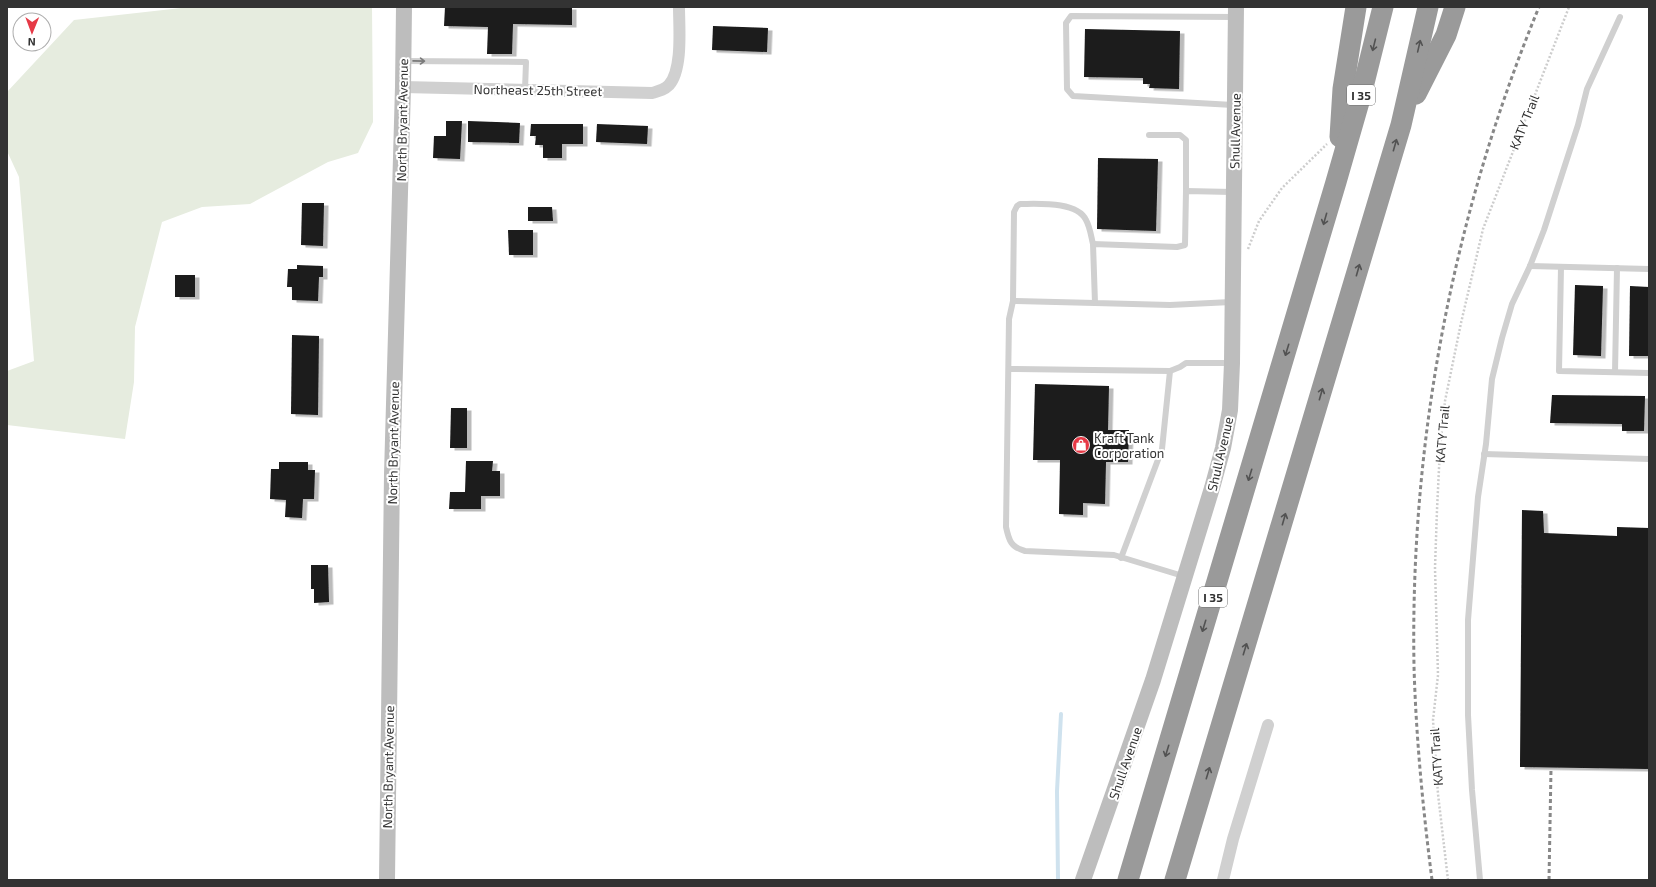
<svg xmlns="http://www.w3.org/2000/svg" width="1656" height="887" viewBox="0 0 1656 887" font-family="'Exo 2',sans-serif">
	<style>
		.green { fill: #e6ecdf }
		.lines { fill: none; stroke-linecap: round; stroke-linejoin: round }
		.stream { stroke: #cfe2ee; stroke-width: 4 }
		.building { fill: #1a1a1a; filter: url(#shadow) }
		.path { stroke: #cdcdcd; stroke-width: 2.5; stroke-dasharray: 2 2; stroke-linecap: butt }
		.lane { stroke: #d0d0d0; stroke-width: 6 }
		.street { stroke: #d0d0d0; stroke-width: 12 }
		.secondary { stroke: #bdbdbd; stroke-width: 16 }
		.highway { stroke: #9a9a9a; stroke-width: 21 }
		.rail { stroke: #888; stroke-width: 3; stroke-dasharray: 4 3; stroke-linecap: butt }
		.oneway { stroke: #525252 }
		.oneway2 { stroke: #7a7a7a }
		.labels { text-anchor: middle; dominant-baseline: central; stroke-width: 4; stroke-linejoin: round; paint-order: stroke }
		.shield { fill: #fff; stroke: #707070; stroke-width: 1 }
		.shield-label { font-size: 12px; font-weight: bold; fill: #333 }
		.street-label { font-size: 13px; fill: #333; stroke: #fff }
		.poi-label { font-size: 13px; fill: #333; stroke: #fff; text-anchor: start }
	</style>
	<defs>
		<filter id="shadow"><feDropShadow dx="4.5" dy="2.5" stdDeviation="0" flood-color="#0004"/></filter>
	</defs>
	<rect width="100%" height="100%" fill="#fff"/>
	<path class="green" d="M 190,7 L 372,7 L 373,122 L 358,153 L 328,162 L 250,204 L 202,207 L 162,222 L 135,327 L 134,382 L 125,439 L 7,425 L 7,371 L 34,361 L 19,177 L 7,151 L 7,92 L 74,20 Z"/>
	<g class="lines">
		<path class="stream" d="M 1058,880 L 1057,791 L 1061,714"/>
	</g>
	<g class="building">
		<path d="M 445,7 L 572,7 L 572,25 L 513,24 L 512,54 L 487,54 L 488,27 L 444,26 Z"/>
		<path d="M 713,26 L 768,28 L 767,52 L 712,50 Z"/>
		<path d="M 1085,29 L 1180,31 L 1179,89 L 1149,88 L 1150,84 L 1143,84 L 1143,78 L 1084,77 Z"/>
		<path d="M 446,121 L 462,121 L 460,159 L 433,158 L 434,136 L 446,136 Z"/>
		<path d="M 468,121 L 520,123 L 519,143 L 468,142 Z"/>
		<path d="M 531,124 L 583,124 L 583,144 L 562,144 L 562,158 L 543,158 L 543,145 L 535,145 L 536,136 L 530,136 Z"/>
		<path d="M 597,124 L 648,126 L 647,144 L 596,142 Z"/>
		<path d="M 1098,158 L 1158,159 L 1156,231 L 1097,229 Z"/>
		<path d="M 302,203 L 324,203 L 323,246 L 301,245 Z"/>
		<path d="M 528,207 L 552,207 L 553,221 L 528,221 Z"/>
		<path d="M 508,230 L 533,230 L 533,255 L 509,255 Z"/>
		<path d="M 297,265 L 323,266 L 323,277 L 319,277 L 318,301 L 292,300 L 292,287 L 287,287 L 288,269 L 297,269 Z"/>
		<rect x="175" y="275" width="20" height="22"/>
		<path d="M 1575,285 L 1603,286 L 1601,356 L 1573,355 Z"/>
		<path d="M 1630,286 L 1649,287 L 1649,356 L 1629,356 Z"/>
		<path d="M 292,335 L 319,336 L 318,415 L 291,414 Z"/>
		<path d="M 1035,384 L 1109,386 L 1108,430 L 1129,430 L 1128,462 L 1106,462 L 1105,504 L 1083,503 L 1083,515 L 1059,514 L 1060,460 L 1033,460 Z"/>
		<path d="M 1552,395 L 1645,396 L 1644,431 L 1622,431 L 1622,424 L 1550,423 Z"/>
		<path d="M 451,408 L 467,408 L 467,448 L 450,448 Z"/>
		<path d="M 466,461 L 493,461 L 492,471 L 500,471 L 500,496 L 481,496 L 481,509 L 449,509 L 450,492 L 465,492 Z"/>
		<path d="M 279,462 L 308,462 L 308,470 L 315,470 L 314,499 L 303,499 L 302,518 L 285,517 L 286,500 L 270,499 L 271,469 L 279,469 Z"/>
		<path d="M 1522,510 L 1543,511 L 1544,533 L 1617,536 L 1617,527 L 1649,528 L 1649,769 L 1520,767 Z"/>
		<path d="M 311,565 L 328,565 L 329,602 L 314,603 L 314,589 L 311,589 Z"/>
	</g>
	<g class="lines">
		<g class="path">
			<path d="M 1248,249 L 1259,221 L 1282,188 L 1327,144"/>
			<path d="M 1448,880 L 1438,794 L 1433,720 L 1438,675 L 1435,568 L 1437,510 L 1440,448 L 1445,401 L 1461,323 L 1483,229 L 1569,7"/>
		</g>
		<g class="lane">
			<path d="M 403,61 L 526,62 L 525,90"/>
			<path d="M 1233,105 L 1073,96 L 1067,89 L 1066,23 L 1071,16 L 1236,17"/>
			<path d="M 1149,135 L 1180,135 L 1186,140 L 1186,191"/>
			<path d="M 1530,266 L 1649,269"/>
			<path d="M 1561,267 L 1559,371 L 1649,373"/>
			<path d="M 1013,301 L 1014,212 L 1017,206 L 1020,204 C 1038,204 1077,201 1086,220 C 1090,227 1091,236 1093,244"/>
			<path d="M 1231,302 L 1170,305 L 1095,303 L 1093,244 L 1177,247 L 1185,245 L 1186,191 L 1232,192"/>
			<path d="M 1095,303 L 1013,301 L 1009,319 L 1006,527 C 1009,541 1011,547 1025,551 L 1114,555 L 1183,576"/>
			<path d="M 1009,369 L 1170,371 L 1180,367 L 1186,363 L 1230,363"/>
			<path d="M 1615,372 L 1617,268"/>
			<path d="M 1484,454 L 1649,459"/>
			<path d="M 1121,558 L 1162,449 L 1170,371"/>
			<path d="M 1480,880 L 1472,790 L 1468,715 L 1468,620 L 1478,497 L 1486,444 L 1492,379 L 1502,338 L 1512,304 L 1530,266 L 1544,230 L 1578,125 L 1587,89 L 1620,17"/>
		</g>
		<g class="street">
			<path d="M 403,87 L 652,93 C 659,91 664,90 669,85 C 683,69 679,27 679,7"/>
			<path d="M 1223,880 L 1233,839 L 1268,725"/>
		</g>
		<g class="secondary">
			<path d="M 387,880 L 392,474 L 403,87 L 404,7"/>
			<path d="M 1083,880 L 1153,680 L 1212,488 L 1223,448 L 1230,410 L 1232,363 L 1236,7"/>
		</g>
		<g class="highway">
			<path d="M 1416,94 L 1446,35 L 1455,7"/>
			<path d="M 1340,137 L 1343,89 L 1356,7"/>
			<path d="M 1128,880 L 1336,182 L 1361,95 L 1383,7"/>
			<path d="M 1175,880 L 1401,125 L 1428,7"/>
		</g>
		<g class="rail">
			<path d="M 1432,880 C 1423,809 1416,738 1414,666 C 1410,440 1453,215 1539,7"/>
			<path d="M 1549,880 L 1551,769"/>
		</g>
	</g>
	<defs><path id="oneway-shaft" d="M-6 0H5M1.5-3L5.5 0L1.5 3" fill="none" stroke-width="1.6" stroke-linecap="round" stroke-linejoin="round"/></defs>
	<g class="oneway">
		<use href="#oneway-shaft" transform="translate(1374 45) rotate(104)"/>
		<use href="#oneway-shaft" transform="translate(1419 46) rotate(-77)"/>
		<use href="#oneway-shaft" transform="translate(1395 145) rotate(-74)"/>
		<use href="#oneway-shaft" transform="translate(1325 219) rotate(106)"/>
		<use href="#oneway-shaft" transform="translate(1358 270) rotate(-74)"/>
		<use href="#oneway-shaft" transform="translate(1287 350) rotate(107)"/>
		<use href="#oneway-shaft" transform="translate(1321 394) rotate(-74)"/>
		<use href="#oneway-shaft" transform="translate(1250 475) rotate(107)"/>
		<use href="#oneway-shaft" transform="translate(1284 519) rotate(-74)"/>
		<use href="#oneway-shaft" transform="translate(1204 626) rotate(107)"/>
		<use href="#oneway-shaft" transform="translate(1245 649) rotate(-73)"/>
		<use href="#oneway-shaft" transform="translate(1167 751) rotate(107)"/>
		<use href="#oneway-shaft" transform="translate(1208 773) rotate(-73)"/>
	</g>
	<use class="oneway2" href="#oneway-shaft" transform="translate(419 61) rotate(1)"/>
	<defs>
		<g id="shop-disc" transform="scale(0.9)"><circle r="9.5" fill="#e63946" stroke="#fff"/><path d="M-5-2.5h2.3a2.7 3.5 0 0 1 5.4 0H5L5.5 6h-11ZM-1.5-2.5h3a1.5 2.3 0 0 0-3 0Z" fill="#fff"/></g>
	</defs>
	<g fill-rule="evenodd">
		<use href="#shop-disc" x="1081" y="445"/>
	</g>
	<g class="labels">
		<g class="shield">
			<rect x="1347" y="85" width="28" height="20" rx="3"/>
			<rect x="1199" y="587" width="28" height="20" rx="3"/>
		</g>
		<g class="shield-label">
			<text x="1361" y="95">I 35</text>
			<text x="1213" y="597">I 35</text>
		</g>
		<g class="street-label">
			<text transform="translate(538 90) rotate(1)">Northeast 25th Street</text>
			<text transform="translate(402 120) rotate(-89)">North Bryant Avenue</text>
			<text transform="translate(1524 122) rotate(-68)">KATY Trail</text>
			<text transform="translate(1235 131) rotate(-89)">Shull Avenue</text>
			<text transform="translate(1442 434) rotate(-85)">KATY Trail</text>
			<text transform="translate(393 443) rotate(-89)">North Bryant Avenue</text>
			<text transform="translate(1220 454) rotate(-77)">Shull Avenue</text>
			<text transform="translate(1436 757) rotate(-94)">KATY Trail</text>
			<text transform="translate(1125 763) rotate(-71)">Shull Avenue</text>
			<text transform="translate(388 767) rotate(-89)">North Bryant Avenue</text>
		</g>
		<g class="poi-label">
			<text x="1094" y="438">Kraft Tank<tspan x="1094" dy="15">Corporation</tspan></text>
		</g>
	</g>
	<rect width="1656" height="887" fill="none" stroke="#333333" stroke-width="16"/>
	<g transform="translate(32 32) rotate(181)"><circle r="19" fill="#ffffff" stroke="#adadad"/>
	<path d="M0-3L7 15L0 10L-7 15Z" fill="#e63946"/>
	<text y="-6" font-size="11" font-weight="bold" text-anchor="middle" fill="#333333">N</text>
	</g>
</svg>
